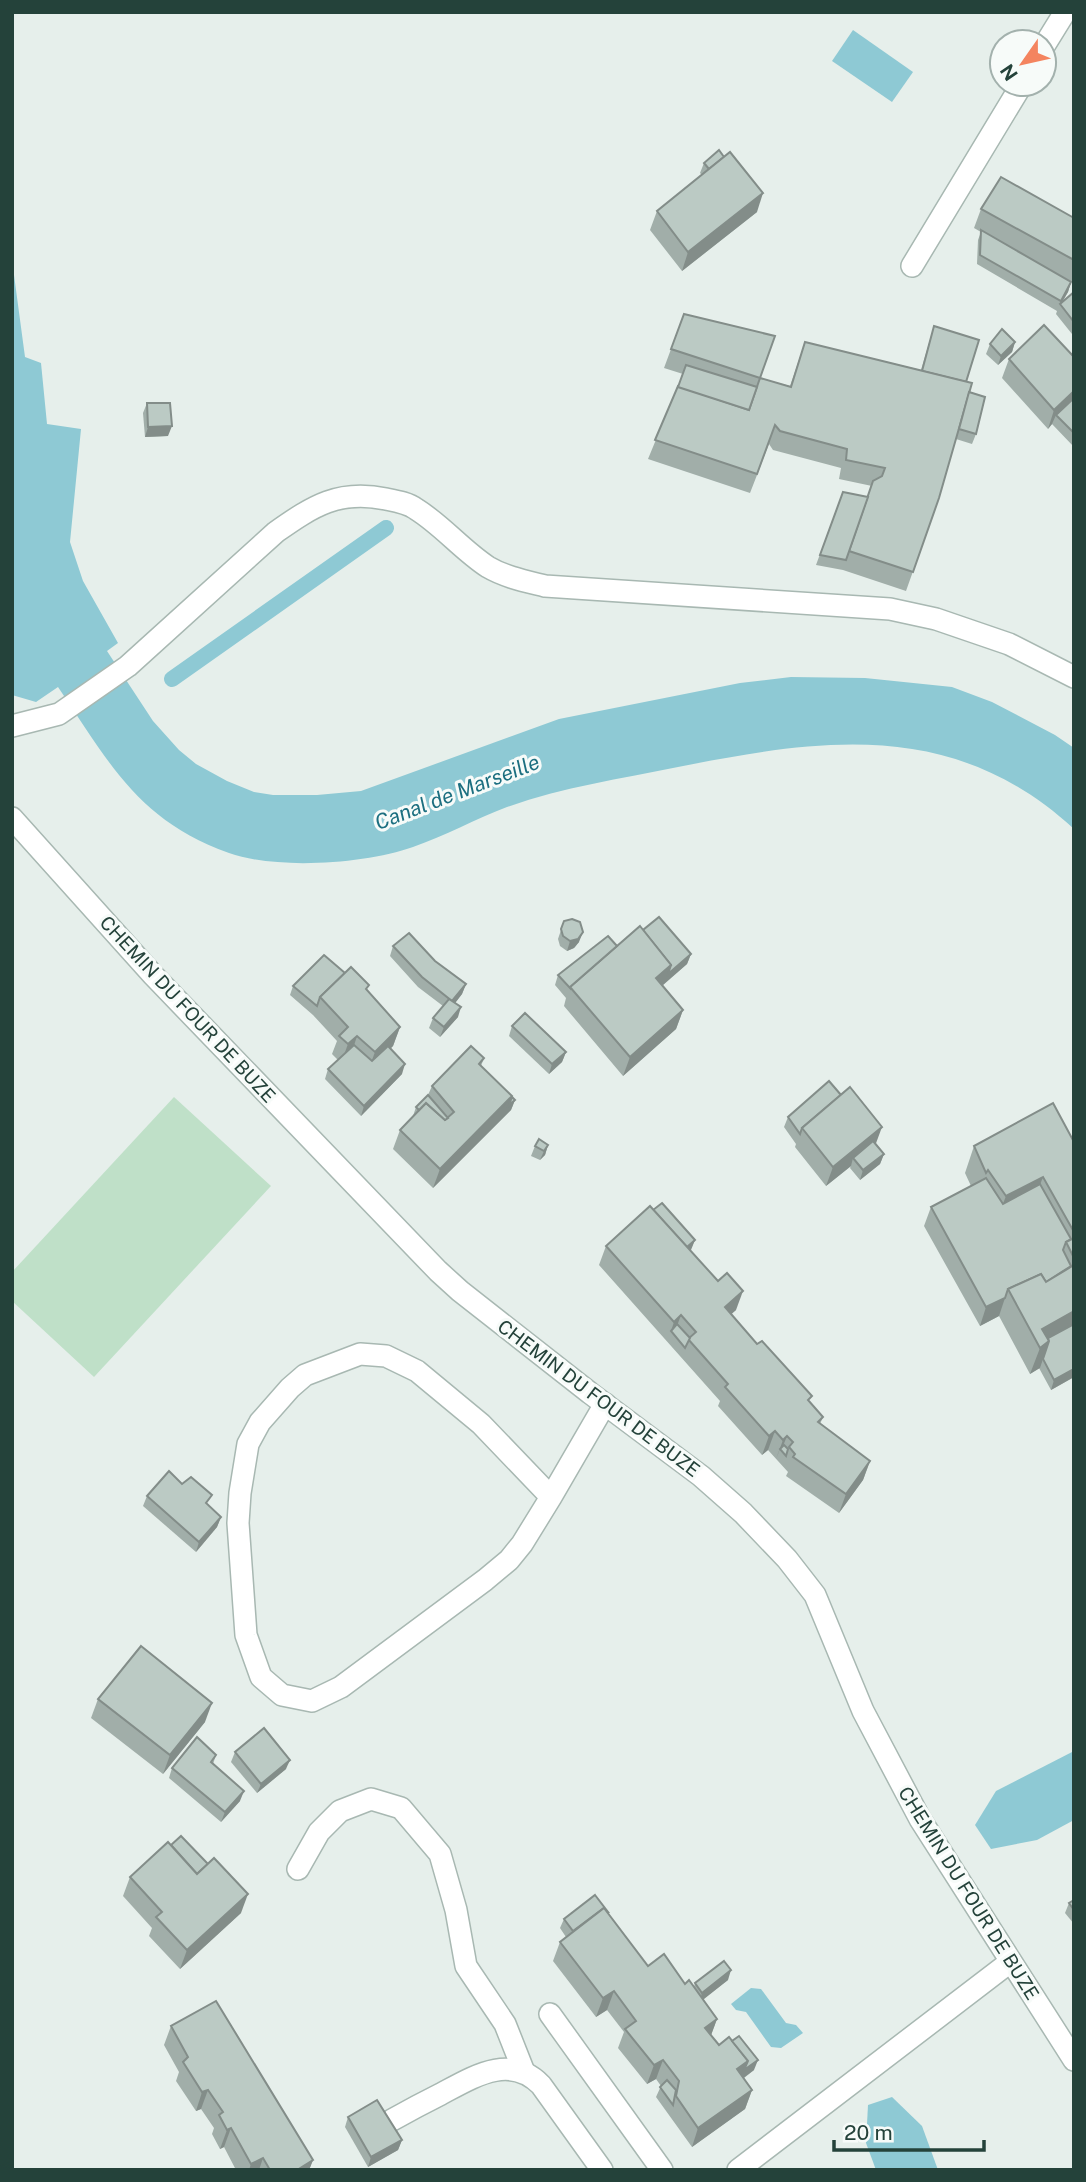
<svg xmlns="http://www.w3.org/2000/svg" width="1086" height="2182" viewBox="0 0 1086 2182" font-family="'Public Sans',sans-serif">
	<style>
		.green { fill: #bfe0c8 }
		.water { fill: #8ec9d4 }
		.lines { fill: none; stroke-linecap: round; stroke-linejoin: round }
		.stream { stroke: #8ec9d4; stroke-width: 16 }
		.service-casing { stroke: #a8b8b2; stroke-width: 24 }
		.minor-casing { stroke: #a8b8b2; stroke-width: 24 }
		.service { stroke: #fff; stroke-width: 21 }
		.minor { stroke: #fff; stroke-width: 21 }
		.wall { fill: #a1aea9 }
		.shaded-wall { fill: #838d89 }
		.building { fill: #bbcac4; stroke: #838d89; stroke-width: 2 }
		.labels { text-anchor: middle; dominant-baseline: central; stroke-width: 6; stroke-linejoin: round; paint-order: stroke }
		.street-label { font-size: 19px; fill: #24423a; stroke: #f7fbf9 }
		.water-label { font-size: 21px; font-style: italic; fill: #1c6f80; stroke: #f7fbf9 }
	</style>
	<rect width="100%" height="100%" fill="#e6efeb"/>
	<path class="green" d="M 174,1097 L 271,1186 L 94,1377 L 12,1301 L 12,1272 Z"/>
	<g class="water">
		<path d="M 853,30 L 913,72 L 892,102 L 832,61 Z"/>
		<path d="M 12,260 L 25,357 L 41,363 L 47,424 L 81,429 L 70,542 L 83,581 L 118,643 L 107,651 L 153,721 L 179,750 L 196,764 L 227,781 L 254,792 L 273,795 L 317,795 L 361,791 L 559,719 L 740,683 L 791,677 L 865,678 L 952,687 L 992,702 L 1055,735 L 1074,748 L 1074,829 C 954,719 824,738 678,767 C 620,779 563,787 507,807 C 475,819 445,836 413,847 C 365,864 276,870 229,853 C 137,820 109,762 58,687 L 36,702 L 12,695 Z"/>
		<path d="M 1074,1751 L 1074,1820 L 1037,1840 L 991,1849 L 975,1825 L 996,1791 Z"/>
		<path d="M 751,1988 L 761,1989 L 786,2023 L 796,2025 L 803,2033 L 781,2048 L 771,2047 L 746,2012 L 736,2010 L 731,2004 Z"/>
		<path d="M 892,2097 L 922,2126 L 938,2170 L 876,2170 L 866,2143 L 868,2105 Z"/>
	</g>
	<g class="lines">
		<path class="stream" d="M 172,679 L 386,528"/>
		<g class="service-casing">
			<g id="service">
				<path d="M 1044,46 L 1065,12"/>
				<path d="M 912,266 L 1022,84"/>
				<path d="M 12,726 L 59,714 L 128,666 L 276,532 C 313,506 339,489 386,499 C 396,501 408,503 416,509 C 442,525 462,550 488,567 C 505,577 525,581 545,586 L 890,609 L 936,619 L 1009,644 L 1074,677"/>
				<path d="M 551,1497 L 481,1424 L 417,1371 L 386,1356 L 360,1354 L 305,1375 L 290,1388 L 260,1422 L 248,1444 L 240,1493 L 238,1523 L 246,1635 L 261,1677 L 282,1695 L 312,1701 L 341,1687 L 485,1580 L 509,1560 L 522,1544 L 551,1497 L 605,1404"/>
				<path d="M 298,1869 L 319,1832 L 340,1811 L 371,1799 L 401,1808 L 440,1854 L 456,1910 L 466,1966 L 505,2024 L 524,2072"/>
				<path d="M 550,2014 L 662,2170"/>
				<path d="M 392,2120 C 408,2111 425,2102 441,2094 C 473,2077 510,2053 541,2085 L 602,2170"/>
				<path d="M 738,2170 L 1010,1962"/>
			</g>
		</g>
		<g class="minor-casing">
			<path id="minor" d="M 12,818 L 153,975 L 438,1271 L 460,1291 L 590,1393 L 701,1476 L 743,1513 L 787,1559 L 815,1595 L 863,1711 L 920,1819 L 1074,2060"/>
		</g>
		<use href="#service" class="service"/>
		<use href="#minor" class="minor"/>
	</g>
	<g class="wall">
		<path d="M 704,163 L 757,212 L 682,271 L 650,230 L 657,211 L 702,175 L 700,173 Z"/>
		<path d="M 981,209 L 1074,218 L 1074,283 L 1041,265 L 1071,282 L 1068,292 L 1063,301 L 1074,292 L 1074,333 L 1072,334 L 1056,314 L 1057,311 L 977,264 L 978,240 L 981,232 L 974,228 Z"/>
		<path d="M 684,314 L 760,378 L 790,386 L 805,342 L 921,370 L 934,326 L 966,382 L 969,392 L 976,434 L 972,444 L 956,439 L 939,498 L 906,591 L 843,570 L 816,565 L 843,492 L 867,497 L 872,486 L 839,479 L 841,468 L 773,450 L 769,444 L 750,493 L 648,459 L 683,374 L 664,368 Z"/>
		<path d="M 1015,342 L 1012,352 L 998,365 L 986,354 L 990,344 Z"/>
		<path d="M 1074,357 L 1074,447 L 1052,424 L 1048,429 L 1002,378 L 1009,359 Z"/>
		<path d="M 147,403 L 168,436 L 145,437 L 143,413 Z"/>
		<path d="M 564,921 L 579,942 L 574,948 L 567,951 L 560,946 L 558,939 Z"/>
		<path d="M 643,930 L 691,954 L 687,964 L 662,986 L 683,1010 L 676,1029 L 623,1076 L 564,1006 L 566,998 L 555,985 L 558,975 L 617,946 Z"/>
		<path d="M 393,946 L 435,961 L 466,984 L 462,994 L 455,1003 L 458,1017 L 440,1037 L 429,1028 L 433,1018 L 443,1006 L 418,987 L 390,956 Z"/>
		<path d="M 345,973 L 367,990 L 400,1027 L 393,1046 L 391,1048 L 402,1074 L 361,1116 L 325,1079 L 328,1069 L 338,1060 L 332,1054 L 337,1041 L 313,1015 L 290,995 L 293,986 Z"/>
		<path d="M 512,1026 L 566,1052 L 562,1062 L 549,1074 L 509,1036 Z"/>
		<path d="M 484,1058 L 481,1066 L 515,1100 L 511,1110 L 433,1188 L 393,1149 L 400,1130 L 413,1116 L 416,1107 L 428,1095 L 432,1086 Z"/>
		<path d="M 788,1117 L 876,1144 L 884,1154 L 880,1164 L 860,1180 L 850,1168 L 851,1166 L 826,1186 L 795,1147 L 796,1144 L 784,1127 Z"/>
		<path d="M 1074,1142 L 1074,1377 L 1051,1390 L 1039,1368 L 1030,1374 L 999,1316 L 980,1326 L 924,1226 L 931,1207 L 971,1186 L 965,1173 L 974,1146 Z"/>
		<path d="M 548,1145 L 545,1155 L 540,1160 L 531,1156 L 535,1146 Z"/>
		<path d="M 653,1210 L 695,1240 L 690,1250 L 736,1310 L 731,1314 L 823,1417 L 820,1424 L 870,1461 L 863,1480 L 839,1513 L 786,1476 L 788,1472 L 768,1450 L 762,1455 L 718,1406 L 720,1401 L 599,1265 L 606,1246 Z"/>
		<path d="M 182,1484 L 221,1517 L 217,1527 L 196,1552 L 143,1506 L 147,1496 Z"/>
		<path d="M 98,1699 L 205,1722 L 163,1774 L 91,1718 Z"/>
		<path d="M 235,1752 L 286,1769 L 257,1793 L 231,1762 Z"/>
		<path d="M 216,1755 L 213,1764 L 240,1801 L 221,1822 L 169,1778 L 172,1768 Z"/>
		<path d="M 130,1877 L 241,1913 L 180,1969 L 149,1936 L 152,1928 L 123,1896 Z"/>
		<path d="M 1074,1900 L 1074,1924 L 1065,1913 L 1069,1903 Z"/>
		<path d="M 607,1913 L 648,1966 L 694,1987 L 695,1983 L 728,1980 L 703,1999 L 717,2019 L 711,2035 L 719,2045 L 754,2070 L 744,2078 L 752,2090 L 745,2109 L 692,2147 L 656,2097 L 661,2086 L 656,2079 L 647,2084 L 618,2048 L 624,2032 L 607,2010 L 596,2017 L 553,1961 L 560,1942 L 566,1937 L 560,1928 L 564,1919 Z"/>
		<path d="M 171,2026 L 313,2160 L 309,2170 L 236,2170 L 224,2147 L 220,2149 L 212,2134 L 214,2128 L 201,2109 L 196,2111 L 176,2081 L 179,2072 L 164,2045 Z"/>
		<path d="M 348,2117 L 402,2140 L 398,2150 L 368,2167 L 345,2127 Z"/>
	</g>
	<g class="shaded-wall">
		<path d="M 763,193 L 757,212 L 682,271 L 688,252 Z"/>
		<path d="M 1071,282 L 1068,292 L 1060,305 L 1060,304 L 1061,301 Z"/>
		<path d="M 1015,342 L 1012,352 L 998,365 L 1001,356 Z"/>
		<path d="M 1074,391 L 1074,403 L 1056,415 L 1052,424 L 1048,429 L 1054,410 Z"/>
		<path d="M 172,426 L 168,436 L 145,437 L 148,427 Z"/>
		<path d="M 583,932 L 579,942 L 574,948 L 567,951 L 570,941 Z"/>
		<path d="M 691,954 L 687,964 L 649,997 L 656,978 L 671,965 Z"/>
		<path d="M 466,984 L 462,994 L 449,1011 L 452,1001 Z"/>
		<path d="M 461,1007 L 458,1017 L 440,1037 L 444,1027 Z"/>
		<path d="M 683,1010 L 676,1029 L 623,1076 L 630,1057 Z"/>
		<path d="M 400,1027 L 393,1046 L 368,1071 L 375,1052 Z"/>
		<path d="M 357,1036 L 351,1055 L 341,1063 L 348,1044 Z"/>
		<path d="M 566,1052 L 562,1062 L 549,1074 L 552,1064 Z"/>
		<path d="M 405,1064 L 402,1074 L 361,1116 L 364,1106 Z"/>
		<path d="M 512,1096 L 515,1100 L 511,1110 L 433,1188 L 440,1169 Z"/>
		<path d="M 882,1127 L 875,1146 L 853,1158 L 851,1166 L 826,1186 L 833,1167 Z"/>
		<path d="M 548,1145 L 545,1155 L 540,1160 L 544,1151 Z"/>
		<path d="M 884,1154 L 880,1164 L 860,1180 L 863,1170 Z"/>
		<path d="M 1043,1177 L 1033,1203 L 996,1222 L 1006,1196 Z"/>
		<path d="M 695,1240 L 691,1250 L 677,1262 L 681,1252 Z"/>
		<path d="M 743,1291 L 736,1310 L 718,1326 L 725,1307 Z"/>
		<path d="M 1005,1298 L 999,1316 L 980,1326 L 986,1307 Z"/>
		<path d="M 1074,1311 L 1074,1332 L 1047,1347 L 1040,1368 L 1030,1374 L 1040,1348 L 1042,1329 Z"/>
		<path d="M 681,1315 L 674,1334 L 671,1331 L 674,1322 Z"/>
		<path d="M 1074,1369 L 1074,1377 L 1051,1390 L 1054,1380 Z"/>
		<path d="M 775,1431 L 768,1450 L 762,1455 L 769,1436 Z"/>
		<path d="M 787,1436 L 781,1451 L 780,1449 L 776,1459 L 783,1440 Z"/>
		<path d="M 870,1461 L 863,1480 L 839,1513 L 846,1494 Z"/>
		<path d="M 221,1517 L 217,1527 L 196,1552 L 199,1542 Z"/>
		<path d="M 212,1703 L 205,1722 L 163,1774 L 170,1755 Z"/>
		<path d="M 290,1760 L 286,1769 L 257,1793 L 261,1784 Z"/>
		<path d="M 244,1791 L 240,1801 L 221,1822 L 225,1812 Z"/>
		<path d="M 248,1894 L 241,1913 L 180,1969 L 187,1950 Z"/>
		<path d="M 731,1970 L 728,1980 L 699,2003 L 702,1993 Z"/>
		<path d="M 614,1991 L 607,2010 L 596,2017 L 603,1998 Z"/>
		<path d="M 717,2019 L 710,2038 L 705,2028 Z"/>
		<path d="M 663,2060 L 656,2079 L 647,2084 L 654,2065 Z"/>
		<path d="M 758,2060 L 754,2070 L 730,2088 L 737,2069 L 748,2061 Z"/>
		<path d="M 208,2090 L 201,2109 L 196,2111 L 202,2092 Z"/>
		<path d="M 752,2090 L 745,2109 L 692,2147 L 698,2128 Z"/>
		<path d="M 231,2128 L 224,2147 L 220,2149 L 227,2130 Z"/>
		<path d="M 402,2140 L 398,2150 L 368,2167 L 371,2157 Z"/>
		<path d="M 263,2158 L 259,2170 L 249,2170 L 251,2164 Z"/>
		<path d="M 313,2160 L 309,2170 L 297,2170 Z"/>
	</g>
	<g class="building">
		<path d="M 719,150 L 724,157 L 709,169 L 704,163 Z"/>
		<path d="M 730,152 L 763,193 L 688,252 L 657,211 Z"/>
		<path d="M 1001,177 L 1074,218 L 1074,260 L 981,209 Z"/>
		<path d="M 981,230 L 1071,282 L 1061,301 L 980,255 Z"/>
		<path d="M 1074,292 L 1074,322 L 1060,304 Z"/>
		<path d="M 684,314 L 775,336 L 760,378 L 671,349 Z"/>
		<path d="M 1044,325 L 1074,357 L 1074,391 L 1054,410 L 1009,359 Z"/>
		<path d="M 934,326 L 979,340 L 966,382 L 922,371 Z"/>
		<path d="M 1002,329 L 1015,342 L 1001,356 L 990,344 Z"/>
		<path d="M 805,342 L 972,383 L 939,498 L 913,572 L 849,551 L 873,481 L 882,476 L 885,468 L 846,460 L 847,449 L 780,431 L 775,425 L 757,474 L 655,440 L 678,386 L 749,410 L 760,378 L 791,387 Z"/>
		<path d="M 686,365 L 757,387 L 749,410 L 678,387 Z"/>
		<path d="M 969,392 L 985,397 L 976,434 L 959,429 Z"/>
		<path d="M 1074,398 L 1074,433 L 1056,415 Z"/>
		<path d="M 147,403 L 170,403 L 172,426 L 148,427 Z"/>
		<path d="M 843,492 L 868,497 L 846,560 L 820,555 Z"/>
		<path d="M 659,917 L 691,954 L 668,974 L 671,965 L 643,930 Z"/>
		<path d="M 572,919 L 580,922 L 583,932 L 578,939 L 570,941 L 563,936 L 561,929 L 564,921 Z"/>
		<path d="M 640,926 L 671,965 L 656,978 L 683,1010 L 630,1057 L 570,987 Z"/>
		<path d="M 409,933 L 435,961 L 466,984 L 452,1001 L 422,977 L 393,946 Z"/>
		<path d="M 608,936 L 617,946 L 570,987 L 570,988 L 558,975 Z"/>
		<path d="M 324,955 L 345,973 L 320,997 L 317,1006 L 293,986 Z"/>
		<path d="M 351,967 L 369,985 L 366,989 L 400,1027 L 375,1052 L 357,1036 L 348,1044 L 339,1036 L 348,1027 L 320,997 Z"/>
		<path d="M 449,999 L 461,1007 L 444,1027 L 433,1018 Z"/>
		<path d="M 525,1013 L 566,1052 L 552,1064 L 512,1026 Z"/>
		<path d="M 354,1045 L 372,1061 L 388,1046 L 405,1064 L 364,1106 L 328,1069 Z"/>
		<path d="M 471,1046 L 484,1058 L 479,1064 L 512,1096 L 440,1169 L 400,1130 L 426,1103 L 445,1120 L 454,1112 L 432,1086 Z"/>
		<path d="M 829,1081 L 841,1095 L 802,1128 L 800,1134 L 788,1117 Z"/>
		<path d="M 850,1087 L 882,1127 L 833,1167 L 802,1128 Z"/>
		<path d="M 428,1095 L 448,1118 L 445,1120 L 426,1103 L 419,1110 L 416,1107 Z"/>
		<path d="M 512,1097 L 515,1100 L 509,1105 Z"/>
		<path d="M 1053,1103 L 1074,1142 L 1074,1232 L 1043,1177 L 1006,1196 L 988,1170 L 986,1173 L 974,1146 Z"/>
		<path d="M 539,1139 L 548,1145 L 544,1151 L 535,1146 Z"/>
		<path d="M 873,1141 L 884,1154 L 863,1170 L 853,1158 Z"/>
		<path d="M 986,1178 L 1003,1204 L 1040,1184 L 1071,1239 L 1066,1242 L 1063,1250 L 1071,1266 L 1046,1282 L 1041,1274 L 1008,1289 L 1005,1298 L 986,1307 L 931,1207 Z"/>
		<path d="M 662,1203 L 695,1240 L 687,1247 L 653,1210 Z"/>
		<path d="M 650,1206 L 718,1281 L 727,1273 L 743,1291 L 725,1307 L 757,1344 L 762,1341 L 812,1396 L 808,1400 L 823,1417 L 818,1422 L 870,1461 L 846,1494 L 793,1457 L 795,1454 L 789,1447 L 793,1442 L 787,1436 L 783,1440 L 775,1431 L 769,1436 L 725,1387 L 728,1384 L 688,1339 L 696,1332 L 681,1315 L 674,1322 L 606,1246 Z"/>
		<path d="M 1074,1238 L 1074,1258 L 1066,1242 Z"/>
		<path d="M 1074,1265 L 1074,1311 L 1042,1329 L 1049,1341 L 1040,1348 L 1008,1289 L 1041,1274 L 1046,1282 Z"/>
		<path d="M 677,1324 L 690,1338 L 685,1348 L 671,1331 Z"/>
		<path d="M 1074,1324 L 1074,1369 L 1054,1380 L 1043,1359 L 1049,1341 L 1048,1338 Z"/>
		<path d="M 784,1445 L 788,1449 L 786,1456 L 780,1449 Z"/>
		<path d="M 169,1471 L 182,1484 L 191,1477 L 212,1495 L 206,1503 L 221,1517 L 199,1542 L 147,1496 Z"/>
		<path d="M 141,1646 L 212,1703 L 170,1755 L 98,1699 Z"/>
		<path d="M 264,1728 L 290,1760 L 261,1784 L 235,1752 Z"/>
		<path d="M 197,1737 L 216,1755 L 211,1762 L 244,1791 L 225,1812 L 172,1768 Z"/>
		<path d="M 181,1836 L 208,1864 L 197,1874 L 171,1845 Z"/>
		<path d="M 168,1842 L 197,1874 L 214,1858 L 248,1894 L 187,1950 L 156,1917 L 162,1912 L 130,1877 Z"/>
		<path d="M 595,1895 L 608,1912 L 607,1912 L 604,1908 L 573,1931 L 564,1919 Z"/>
		<path d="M 1074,1900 L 1074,1910 L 1069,1903 Z"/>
		<path d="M 604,1908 L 648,1966 L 664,1954 L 685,1984 L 689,1980 L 717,2019 L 705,2028 L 719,2045 L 729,2037 L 748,2061 L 737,2069 L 752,2090 L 698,2128 L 676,2096 L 679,2081 L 663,2060 L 654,2065 L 625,2029 L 636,2021 L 614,1991 L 603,1998 L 560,1942 Z"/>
		<path d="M 724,1961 L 731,1970 L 702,1993 L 695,1983 Z"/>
		<path d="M 216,2001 L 313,2160 L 297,2170 L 270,2170 L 263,2158 L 251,2164 L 231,2128 L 227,2130 L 219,2115 L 223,2112 L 208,2090 L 202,2092 L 183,2062 L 188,2057 L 171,2026 Z"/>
		<path d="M 739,2036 L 758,2060 L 744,2070 L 748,2061 L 732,2041 Z"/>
		<path d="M 667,2080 L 676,2090 L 673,2105 L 660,2087 Z"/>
		<path d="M 377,2100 L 402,2140 L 371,2157 L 348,2117 Z"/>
	</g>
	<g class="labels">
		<g class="street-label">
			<text transform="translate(188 1009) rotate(47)">CHEMIN DU FOUR DE BUZE</text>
			<text transform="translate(599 1398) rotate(37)">CHEMIN DU FOUR DE BUZE</text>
			<text transform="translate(969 1893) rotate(58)">CHEMIN DU FOUR DE BUZE</text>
		</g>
		<g class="water-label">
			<text transform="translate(457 792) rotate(-21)">Canal de Marseille</text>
		</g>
	</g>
	<rect width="1086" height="2182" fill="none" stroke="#24423a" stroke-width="28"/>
	<g transform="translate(1023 63) rotate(236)"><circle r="33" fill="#f7fbf9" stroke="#a3b1ad" stroke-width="2"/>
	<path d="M0-5L12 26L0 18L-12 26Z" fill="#f4845f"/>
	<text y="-10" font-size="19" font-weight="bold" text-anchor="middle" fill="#24423a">N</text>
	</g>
	<path d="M834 2140v10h150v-10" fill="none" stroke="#24423a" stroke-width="3.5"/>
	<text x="844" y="2140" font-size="21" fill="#24423a" stroke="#f7fbf9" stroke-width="5" paint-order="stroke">20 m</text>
</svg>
